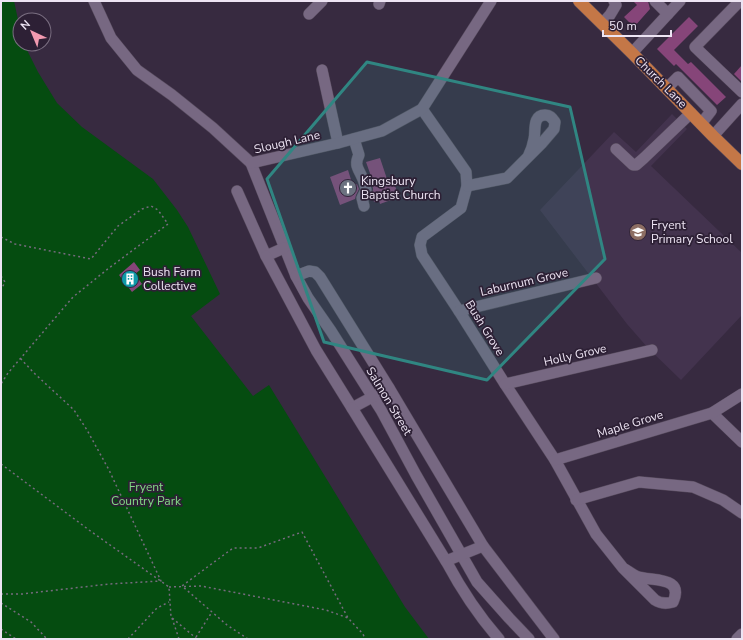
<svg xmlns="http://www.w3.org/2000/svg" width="743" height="640" viewBox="0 0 743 640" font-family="'Nunito Sans',sans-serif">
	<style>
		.built { fill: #43334e }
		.green { fill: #054c10 }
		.building { fill: #864579 }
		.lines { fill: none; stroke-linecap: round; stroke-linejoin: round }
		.minor-casing { stroke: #55495b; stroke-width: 12 }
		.major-casing { stroke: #55495b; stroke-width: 13 }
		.path { stroke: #766b7e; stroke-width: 1.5; stroke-dasharray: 2 3; stroke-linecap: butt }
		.minor { stroke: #776882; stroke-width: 11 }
		.major { stroke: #c47747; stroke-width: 12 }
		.marked { fill: #308682; fill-opacity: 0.2; stroke: #308682; stroke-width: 3; stroke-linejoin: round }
		.labels { text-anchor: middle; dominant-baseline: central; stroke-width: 3.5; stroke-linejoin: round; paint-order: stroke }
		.street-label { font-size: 12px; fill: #ede4f3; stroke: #2d2035 }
		.poi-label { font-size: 12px; fill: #ede4f3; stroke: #2d2035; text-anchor: start }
		.park-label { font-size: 12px; fill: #83d985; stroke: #2d2035 }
	</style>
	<rect width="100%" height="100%" fill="#372a40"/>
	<path class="built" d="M 672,114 L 687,129 L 651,166 L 742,253 L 742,315 L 681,380 L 648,348 L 627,324 L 540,210 L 614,132 L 636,152 Z"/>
	<path class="green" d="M 1,1 L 14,1 L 20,29 L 20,44 L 24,44 L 38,72 L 57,103 L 82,127 L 153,179 L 177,210 L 188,227 L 220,294 L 191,316 L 253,396 L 269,385 L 405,607 L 429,639 L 1,639 Z"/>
	<g class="building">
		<path d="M 633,1 L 648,1 L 650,9 L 634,27 L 624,17 L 637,5 Z"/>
		<path d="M 689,17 L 698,26 L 674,50 L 688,64 L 691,62 L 726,97 L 717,105 L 676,64 L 674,66 L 657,49 Z"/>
		<path d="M 742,65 L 742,82 L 734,74 Z"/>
		<path d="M 380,158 L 389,185 L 394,183 L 399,197 L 380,204 L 379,200 L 374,202 L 372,194 L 373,189 L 371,180 L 372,179 L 366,162 Z"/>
		<path d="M 348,170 L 353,186 L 357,184 L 359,189 L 356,195 L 355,199 L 340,205 L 330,177 Z"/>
		<path d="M 134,262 L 140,270 L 135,274 L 142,284 L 132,292 L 119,275 Z"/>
	</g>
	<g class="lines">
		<g class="minor-casing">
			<g id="minor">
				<path d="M 94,1 L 111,38 L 137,70 L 172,95 L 213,128 L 251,163 L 296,276 L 308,298 L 331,331 L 381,410 L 416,475 L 477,582 L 509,618 L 529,639"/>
				<path d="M 655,1 L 668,14"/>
				<path d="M 740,1 L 695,47 L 742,92"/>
				<path d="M 379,4 L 380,1"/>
				<path d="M 309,14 L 322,1"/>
				<path d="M 602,24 L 610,15 L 616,5 L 614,1"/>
				<path d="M 632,53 L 680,1"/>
				<path d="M 322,70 L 338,143"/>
				<path d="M 667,88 L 678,77 L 711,111 L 701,124"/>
				<path d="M 422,109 L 466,172 L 467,186 L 461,208 L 422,237 L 420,245 L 422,255 L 459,311 L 505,384 L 555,460 L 596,534 L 623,568 L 655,600 C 661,604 666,604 673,602 C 685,575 650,582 636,576 C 632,574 627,570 623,568"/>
				<path d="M 713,136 L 742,104"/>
				<path d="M 354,139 L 359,155 C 354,165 358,168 362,177 C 364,181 365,185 366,190 L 362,198 L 364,206"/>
				<path d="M 616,149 L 633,165 L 636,165 L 644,158 L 691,113"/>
				<path d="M 251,163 L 338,143 L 382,131 L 422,109 L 491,1"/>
				<path d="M 467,186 L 507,178 L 542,143 L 554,129 L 555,122 C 552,118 550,115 545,115 C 532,115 536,131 534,139 C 533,145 531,151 528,157"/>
				<path d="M 237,191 L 266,256 L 284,248"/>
				<path d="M 266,256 L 316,350 L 352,408 L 389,388"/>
				<path d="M 296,276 L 309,271 L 315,272 L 320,277 L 389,388 L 483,546 L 554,639"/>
				<path d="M 459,311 L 596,278"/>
				<path d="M 505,384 L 652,350"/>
				<path d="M 352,408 L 446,561 L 483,546"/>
				<path d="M 712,413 L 742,442"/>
				<path d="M 555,460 L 712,413 L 742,394"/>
				<path d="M 576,500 L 639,482 L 693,487 L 723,500 L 742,513"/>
				<path d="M 446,561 C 461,589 478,615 499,639"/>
				<path d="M 737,639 L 742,634"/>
			</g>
		</g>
		<g class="major-casing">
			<path id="major" d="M 579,1 L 632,53 L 713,136 L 742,164"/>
		</g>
		<g class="path">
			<path d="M 1,237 L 15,244 L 91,259 L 118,226 L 142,209 L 151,206 L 158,210 L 168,224 L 109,268 L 73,297 L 8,373 L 1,384"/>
			<path d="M 1,276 L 5,282 L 1,290"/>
			<path d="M 1,464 L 89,530 L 169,587 L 171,617 L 197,639"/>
			<path d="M 169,587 L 201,586 L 326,610 L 348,618 L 363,634 L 365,639"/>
			<path d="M 1,594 L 22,594 L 109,584 L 161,581 L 109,470 L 87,430 L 74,410 L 34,373 L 20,358"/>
			<path d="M 1,603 L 31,622 L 47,639"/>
			<path d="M 172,618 L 179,639"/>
			<path d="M 1,629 L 16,639"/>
			<path d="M 196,637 L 212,612"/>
			<path d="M 128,639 L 157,608 L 169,602"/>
			<path d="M 248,639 L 227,625 L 182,586 L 233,548 L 258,548 L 302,532 L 348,618"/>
		</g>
		<use href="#minor" class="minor"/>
		<use href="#major" class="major"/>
	</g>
	<path class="marked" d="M 367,62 L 570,107 L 605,259 L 487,380 L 324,342 L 267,179 Z"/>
	<defs>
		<g id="church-disc" transform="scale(0.9)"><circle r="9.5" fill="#6b7280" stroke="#2d2035"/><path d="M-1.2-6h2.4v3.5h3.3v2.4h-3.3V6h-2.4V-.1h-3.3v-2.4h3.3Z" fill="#fff"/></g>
		<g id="school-disc" transform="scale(0.9)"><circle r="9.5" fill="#8d6e63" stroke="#2d2035"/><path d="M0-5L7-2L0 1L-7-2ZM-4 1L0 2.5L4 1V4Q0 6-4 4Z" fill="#fff"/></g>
		<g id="building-disc" transform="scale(0.9)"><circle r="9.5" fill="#0f9aa8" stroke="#2d2035"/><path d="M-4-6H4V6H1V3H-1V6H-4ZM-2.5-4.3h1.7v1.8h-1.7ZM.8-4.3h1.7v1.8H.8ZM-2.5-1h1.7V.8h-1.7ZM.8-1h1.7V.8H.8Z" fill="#fff"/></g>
	</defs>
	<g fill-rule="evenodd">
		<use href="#church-disc" x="348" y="188"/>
		<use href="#school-disc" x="638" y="232"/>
		<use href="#building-disc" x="130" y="279"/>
	</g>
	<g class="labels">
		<g class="street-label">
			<text transform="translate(661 82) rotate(45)">Church Lane</text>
			<text transform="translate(287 142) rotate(-13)">Slough Lane</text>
			<text transform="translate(524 282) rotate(-13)">Laburnum Grove</text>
			<text transform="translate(485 328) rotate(58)">Bush Grove</text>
			<text transform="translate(575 355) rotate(-13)">Holly Grove</text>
			<text transform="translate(389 401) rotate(59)">Salmon Street</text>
			<text transform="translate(630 424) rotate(-17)">Maple Grove</text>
		</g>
		<g class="poi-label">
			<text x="361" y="181">Kingsbury<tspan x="361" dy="14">Baptist Church</tspan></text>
			<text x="651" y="225">Fryent<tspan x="651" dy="14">Primary School</tspan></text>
			<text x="143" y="272">Bush Farm<tspan x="143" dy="14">Collective</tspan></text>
		</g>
		<g class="park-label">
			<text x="146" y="487">Fryent<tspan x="146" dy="14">Country Park</tspan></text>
		</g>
	</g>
	<rect width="743" height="640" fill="none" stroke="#ede4f3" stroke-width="4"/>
	<g transform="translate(32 32) rotate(316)"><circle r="19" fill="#2d2035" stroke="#7a6e81"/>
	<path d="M0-3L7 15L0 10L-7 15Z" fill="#f29ab0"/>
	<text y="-6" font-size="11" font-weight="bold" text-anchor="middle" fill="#ede4f3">N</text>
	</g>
	<path d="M603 30v6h68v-6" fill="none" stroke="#ede4f3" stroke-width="2"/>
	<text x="609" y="30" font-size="12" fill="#ede4f3" stroke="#2d2035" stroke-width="3" paint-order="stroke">50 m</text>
</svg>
